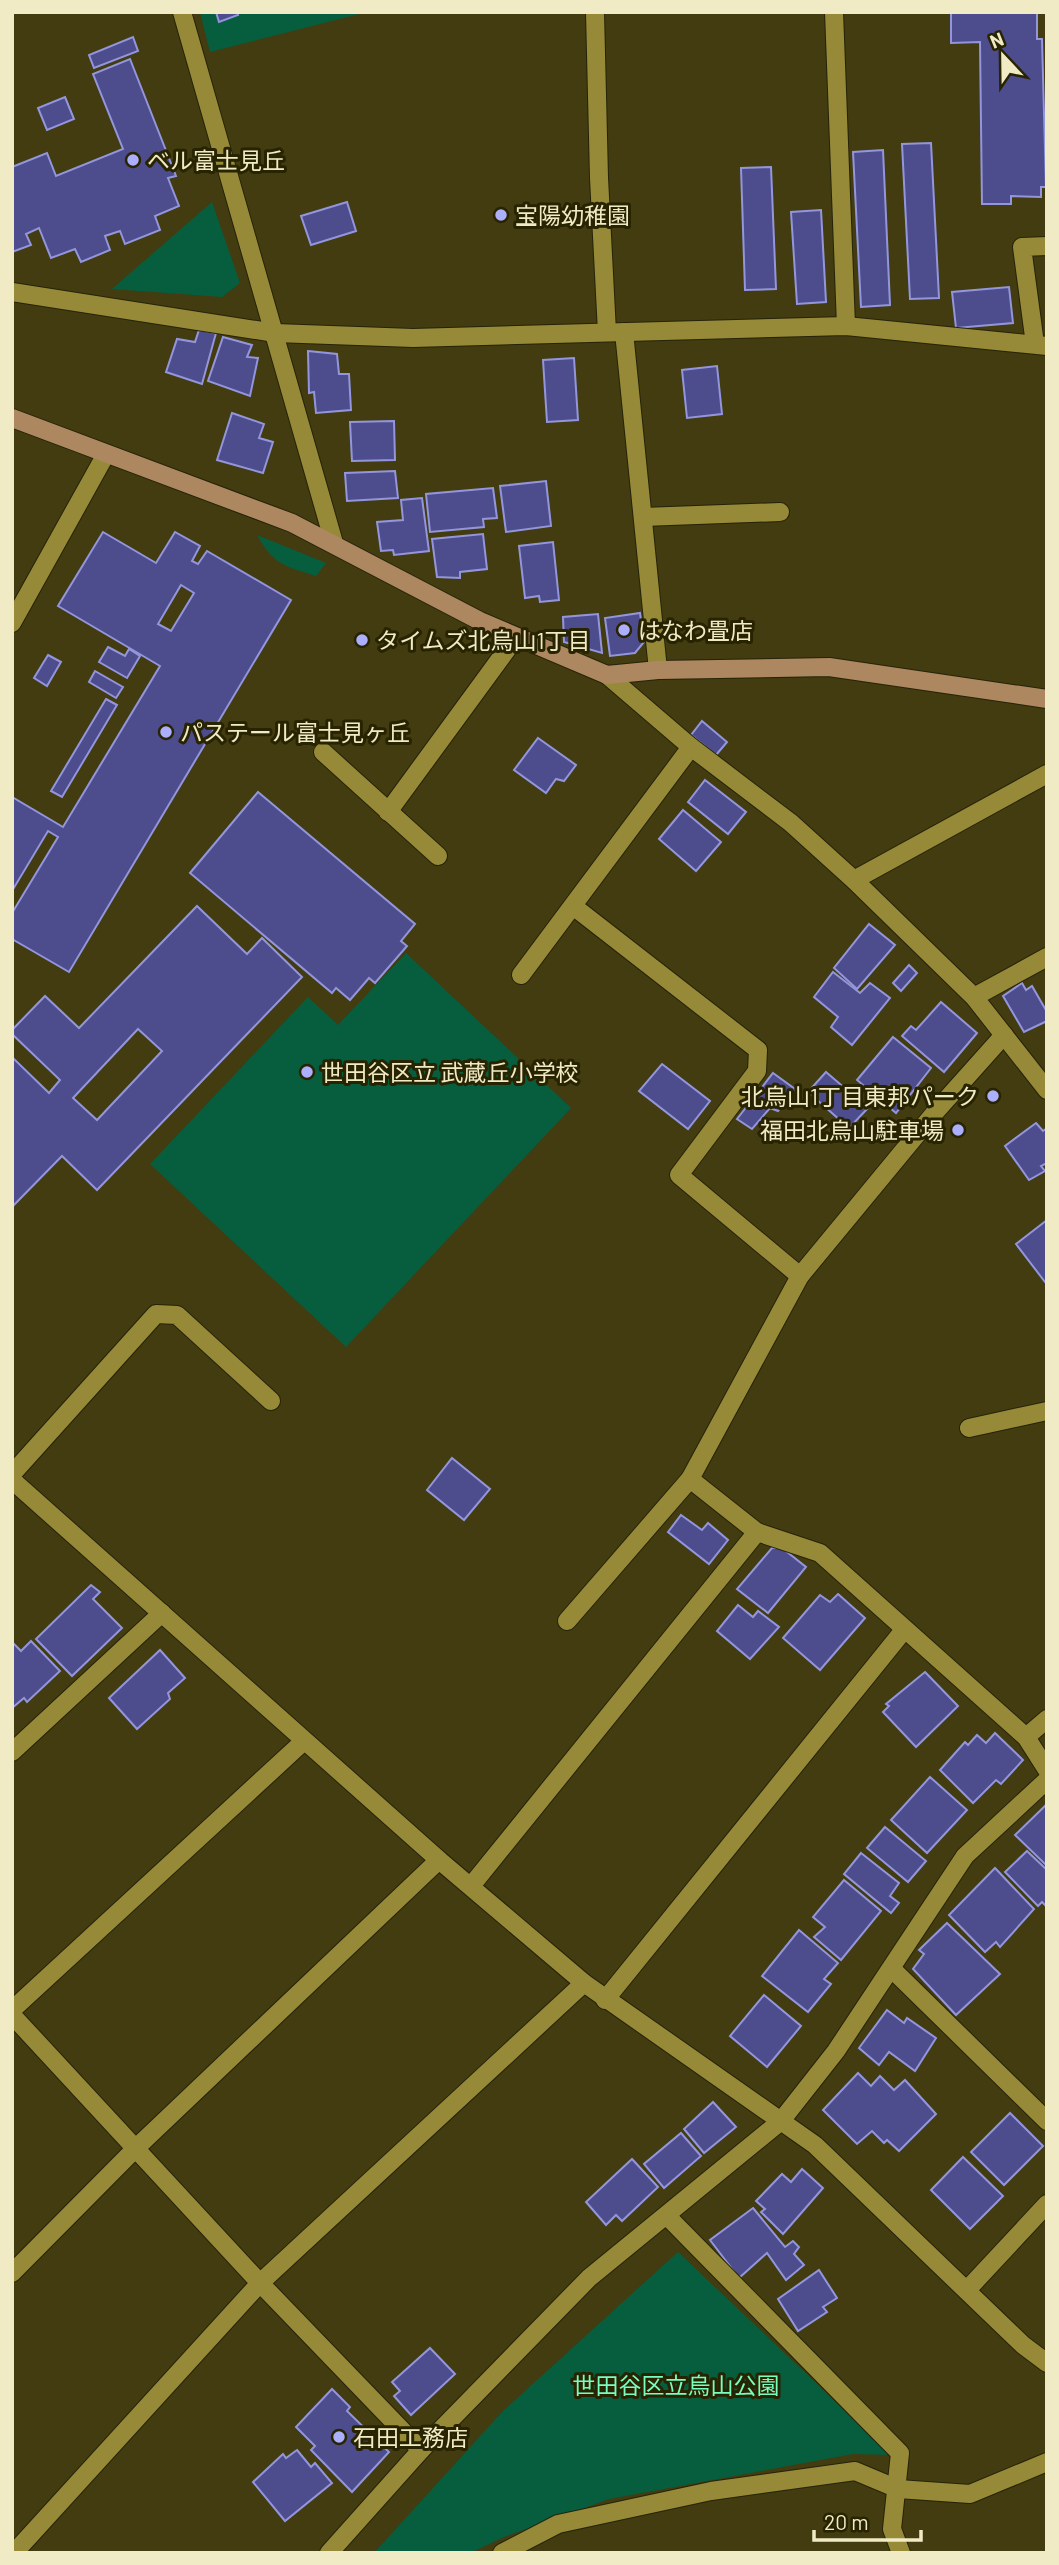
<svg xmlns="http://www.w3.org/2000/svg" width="1059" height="2565" viewBox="0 0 1059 2565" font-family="Barlow,'Noto Sans JP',sans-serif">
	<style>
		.green { fill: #075e3f }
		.building { fill: #4d4c8d; stroke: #9396dd; stroke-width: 2; fill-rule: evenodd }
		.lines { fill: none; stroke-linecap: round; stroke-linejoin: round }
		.lane-casing { stroke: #262309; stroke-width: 20 }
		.street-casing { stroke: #262309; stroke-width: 20 }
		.secondary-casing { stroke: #262309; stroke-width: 20 }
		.lane { stroke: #968a38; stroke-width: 18 }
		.street { stroke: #968a38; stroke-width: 18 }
		.secondary { stroke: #ac8760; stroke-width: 18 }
		.poi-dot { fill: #acaffb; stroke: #282301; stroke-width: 2.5 }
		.labels { text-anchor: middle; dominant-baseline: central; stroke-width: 6; stroke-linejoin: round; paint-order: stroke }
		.poi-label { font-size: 23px; fill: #f0ebc4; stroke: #282301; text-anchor: start }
		.park-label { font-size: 23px; fill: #78fdc0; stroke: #282301 }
	</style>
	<rect width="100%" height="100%" fill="#423c10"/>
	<g class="green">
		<path d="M 200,12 L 367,12 L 210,52 Z"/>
		<path d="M 212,202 L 240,283 L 222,297 L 112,289 Z"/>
		<path d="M 257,535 L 326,563 L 316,576 C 284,566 274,565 257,535 Z"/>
		<path d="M 406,953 L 571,1108 L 346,1347 L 150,1164 L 308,997 L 338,1025 Z"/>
		<path d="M 678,2252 L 892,2455 L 853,2454 L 609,2499 L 504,2537 L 470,2553 L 374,2553 L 503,2411 Z"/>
	</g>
	<g class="building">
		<path d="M 216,12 L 237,12 L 238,15 L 219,22 Z"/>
		<path d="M 951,12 L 1037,12 L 1037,39 L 1042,39 L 1046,187 L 1041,187 L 1041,197 L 1011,196 L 1011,204 L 982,204 L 980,42 L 951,43 Z"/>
		<path d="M 133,37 L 138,51 L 94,68 L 89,55 Z"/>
		<path d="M 130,59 L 176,176 L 168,178 L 179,206 L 155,216 L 160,230 L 125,244 L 120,231 L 105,236 L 110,250 L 81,262 L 75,249 L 51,258 L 39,228 L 26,234 L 31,245 L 12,252 L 12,167 L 47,153 L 56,176 L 123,149 L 93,74 Z"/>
		<path d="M 65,97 L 74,119 L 47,130 L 38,108 Z"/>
		<path d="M 931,143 L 939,298 L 910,299 L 902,144 Z"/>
		<path d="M 883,150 L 890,305 L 861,307 L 853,152 Z"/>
		<path d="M 771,167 L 776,289 L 745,290 L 741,168 Z"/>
		<path d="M 347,202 L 356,231 L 311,245 L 301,216 Z"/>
		<path d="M 821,210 L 826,302 L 797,304 L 791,212 Z"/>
		<path d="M 1009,287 L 1013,323 L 956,328 L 952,292 Z"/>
		<path d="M 199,330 L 216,333 L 202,384 L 166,372 L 177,339 L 195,342 Z"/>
		<path d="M 223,337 L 252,345 L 247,357 L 258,358 L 250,396 L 208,381 Z"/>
		<path d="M 308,351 L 337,354 L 339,374 L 349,374 L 351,410 L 316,413 L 314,392 L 309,393 Z"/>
		<path d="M 574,358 L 578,420 L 547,422 L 543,360 Z"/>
		<path d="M 717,366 L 722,414 L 687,418 L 682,370 Z"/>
		<path d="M 232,413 L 264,424 L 259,438 L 273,442 L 263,473 L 217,460 Z"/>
		<path d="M 394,421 L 395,460 L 352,461 L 350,422 Z"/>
		<path d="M 395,471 L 398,498 L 347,501 L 345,473 Z"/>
		<path d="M 546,481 L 551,526 L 506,532 L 500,486 Z"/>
		<path d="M 493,488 L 497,518 L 483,519 L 484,527 L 430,532 L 426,494 Z"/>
		<path d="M 422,498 L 429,551 L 394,555 L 393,550 L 381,551 L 377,522 L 403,520 L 401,500 Z"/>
		<path d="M 103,532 L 156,563 L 175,532 L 200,546 L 192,561 L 198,564 L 207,551 L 291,600 L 69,972 L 12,939 L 12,913 L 58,837 L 48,831 L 12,891 L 12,797 L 63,827 L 160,666 L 58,606 ZM 181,585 L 194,593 L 171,631 L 158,624 Z"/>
		<path d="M 483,534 L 487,569 L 460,572 L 460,578 L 437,577 L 432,539 Z"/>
		<path d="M 553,542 L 559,600 L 540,602 L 539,596 L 525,598 L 519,546 Z"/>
		<path d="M 640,613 L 644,642 L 635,653 L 610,656 L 605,618 Z"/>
		<path d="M 598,614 L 602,653 L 564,642 L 563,617 Z"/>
		<path d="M 108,647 L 125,656 L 129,649 L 140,656 L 127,678 L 99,662 Z"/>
		<path d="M 48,655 L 61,662 L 47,686 L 34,678 Z"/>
		<path d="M 95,671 L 123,687 L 116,698 L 89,682 Z"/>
		<path d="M 106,699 L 117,705 L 62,797 L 51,791 Z"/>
		<path d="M 702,721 L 727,742 L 716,755 L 691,735 Z"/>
		<path d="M 538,738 L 576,765 L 564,781 L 556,779 L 546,793 L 514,770 Z"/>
		<path d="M 705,780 L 746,812 L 728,834 L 688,802 Z"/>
		<path d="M 258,792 L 415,924 L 401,941 L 407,946 L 375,983 L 369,978 L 350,1000 L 336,988 L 332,993 L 190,873 Z"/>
		<path d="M 683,810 L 721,842 L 696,871 L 659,839 Z"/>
		<path d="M 197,906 L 247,954 L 262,938 L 302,977 L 97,1190 L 62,1156 L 12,1207 L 12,1057 L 49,1093 L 60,1080 L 12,1034 L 12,1030 L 45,996 L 79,1028 ZM 138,1029 L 162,1051 L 97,1120 L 73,1098 Z"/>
		<path d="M 869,924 L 895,945 L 857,989 L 834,968 Z"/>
		<path d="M 909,965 L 917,973 L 901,991 L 893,983 Z"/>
		<path d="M 833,972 L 860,993 L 870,983 L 890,998 L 852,1045 L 831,1027 L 838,1017 L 814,997 Z"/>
		<path d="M 1022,983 L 1026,990 L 1032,986 L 1047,1012 L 1047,1021 L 1024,1032 L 1003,996 Z"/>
		<path d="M 941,1002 L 977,1033 L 944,1072 L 902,1036 L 911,1026 L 916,1030 Z"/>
		<path d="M 893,1037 L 931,1068 L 896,1113 L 857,1080 Z"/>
		<path d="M 662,1064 L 710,1101 L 688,1129 L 639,1091 Z"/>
		<path d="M 826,1072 L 868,1108 L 849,1128 L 808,1092 Z"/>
		<path d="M 773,1073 L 795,1089 L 778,1111 L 770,1108 L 752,1129 L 737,1119 Z"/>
		<path d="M 1036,1123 L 1043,1131 L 1047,1128 L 1047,1163 L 1041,1166 L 1045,1171 L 1029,1180 L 1005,1146 Z"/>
		<path d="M 1047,1220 L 1047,1281 L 1045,1282 L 1016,1244 Z"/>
		<path d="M 452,1458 L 490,1489 L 464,1520 L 427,1490 Z"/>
		<path d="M 681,1515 L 702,1530 L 708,1523 L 728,1540 L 709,1564 L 668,1532 Z"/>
		<path d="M 772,1548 L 782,1548 L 806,1567 L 768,1613 L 737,1589 Z"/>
		<path d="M 91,1585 L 100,1592 L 93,1599 L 122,1628 L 72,1676 L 36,1639 Z"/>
		<path d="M 838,1594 L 865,1618 L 820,1670 L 783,1638 L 820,1595 L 830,1602 Z"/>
		<path d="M 738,1605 L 753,1617 L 758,1611 L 779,1627 L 750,1659 L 717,1631 Z"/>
		<path d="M 31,1641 L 60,1671 L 27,1702 L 24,1698 L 12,1708 L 12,1642 L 21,1651 Z"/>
		<path d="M 160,1650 L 185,1678 L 168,1693 L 170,1699 L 137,1729 L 109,1698 Z"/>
		<path d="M 925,1672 L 958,1706 L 916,1747 L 883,1712 L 889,1706 L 886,1704 Z"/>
		<path d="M 995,1733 L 1023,1760 L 1001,1784 L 996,1780 L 973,1803 L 940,1770 L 965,1742 L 968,1745 L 977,1735 L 986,1743 Z"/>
		<path d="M 930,1777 L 967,1810 L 927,1853 L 891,1820 Z"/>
		<path d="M 1046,1805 L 1047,1806 L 1046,1865 L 1015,1835 Z"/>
		<path d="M 885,1827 L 926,1861 L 908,1882 L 867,1848 Z"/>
		<path d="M 1027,1851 L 1047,1870 L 1047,1907 L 1042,1902 L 1038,1906 L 1005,1872 Z"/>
		<path d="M 861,1853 L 899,1883 L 890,1896 L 899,1903 L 891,1913 L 844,1874 Z"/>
		<path d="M 995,1868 L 1034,1909 L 1000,1947 L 996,1942 L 985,1952 L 949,1915 Z"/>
		<path d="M 844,1880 L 881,1911 L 841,1960 L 814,1937 L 825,1927 L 813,1917 Z"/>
		<path d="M 947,1923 L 1000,1974 L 956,2015 L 913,1969 L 924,1954 L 919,1950 Z"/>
		<path d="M 799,1930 L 838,1963 L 824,1979 L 831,1984 L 808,2012 L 762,1976 Z"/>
		<path d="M 764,1995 L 801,2026 L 767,2067 L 730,2036 Z"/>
		<path d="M 887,2010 L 904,2023 L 907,2018 L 936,2038 L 915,2071 L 889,2052 L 879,2065 L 859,2048 Z"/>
		<path d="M 858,2073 L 871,2086 L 880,2076 L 894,2090 L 905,2080 L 936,2114 L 899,2151 L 887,2140 L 884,2143 L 872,2131 L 857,2144 L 823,2110 Z"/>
		<path d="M 713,2102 L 736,2127 L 704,2153 L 684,2129 Z"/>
		<path d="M 1010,2113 L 1043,2146 L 1004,2185 L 971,2152 Z"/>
		<path d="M 681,2133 L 701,2156 L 664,2188 L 644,2164 Z"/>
		<path d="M 963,2157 L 1003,2196 L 970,2229 L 931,2190 Z"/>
		<path d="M 632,2159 L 658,2187 L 622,2221 L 616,2215 L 606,2225 L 586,2202 Z"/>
		<path d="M 802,2169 L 823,2188 L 783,2234 L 761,2212 L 765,2209 L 756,2201 L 782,2174 L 791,2182 Z"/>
		<path d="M 753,2208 L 785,2247 L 793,2241 L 799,2247 L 794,2254 L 804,2265 L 786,2280 L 767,2253 L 739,2278 L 710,2240 Z"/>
		<path d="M 819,2270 L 837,2298 L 823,2307 L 827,2312 L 798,2331 L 778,2299 Z"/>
		<path d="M 430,2348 L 455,2374 L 411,2415 L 394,2396 L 400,2391 L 392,2382 Z"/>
		<path d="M 332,2389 L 350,2407 L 347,2411 L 389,2452 L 352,2492 L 311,2450 L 315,2446 L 296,2427 Z"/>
		<path d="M 297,2450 L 311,2467 L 315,2463 L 332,2483 L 285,2521 L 253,2482 L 283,2454 L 286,2458 Z"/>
	</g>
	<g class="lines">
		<g class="lane-casing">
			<g id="lane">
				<path d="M 643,517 L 780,512"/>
				<path d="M 969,1428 L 1047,1411"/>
				<path d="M 12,1474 L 156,1314 L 177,1315 L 271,1401"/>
				<path d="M 567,1621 L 690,1479"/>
				<path d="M 892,1969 L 1047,2121"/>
				<path d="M 967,2290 L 1047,2204"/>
			</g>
		</g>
		<g class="street-casing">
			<g id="street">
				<path d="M 182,12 L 334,543"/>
				<path d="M 595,12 L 599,178 L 607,332"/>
				<path d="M 834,12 L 846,326"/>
				<path d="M 12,292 L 275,333 L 413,338 L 846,326 L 1047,346"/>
				<path d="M 624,332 L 658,670"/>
				<path d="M 1035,344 L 1022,247 L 1047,246"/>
				<path d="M 12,623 L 106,454"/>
				<path d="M 607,675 L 691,747 L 791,823 L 854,880 L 974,997 L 1047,1090"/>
				<path d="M 323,752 L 438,856"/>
				<path d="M 388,812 L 516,637"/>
				<path d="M 854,880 L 1047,774"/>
				<path d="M 573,906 L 758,1050 L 757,1071 L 679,1175 L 800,1276"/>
				<path d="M 521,975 L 691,747"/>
				<path d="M 974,997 L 1047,957"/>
				<path d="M 1004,1035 L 937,1110 L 800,1276 L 690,1479 L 757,1532 L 820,1553 L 1026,1737 L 1047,1770"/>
				<path d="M 12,1480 L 439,1860 L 584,1983 L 815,2145 L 1023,2345 L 1047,2363"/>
				<path d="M 1026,1737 L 1047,1719"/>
				<path d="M 12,1752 L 162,1613"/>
				<path d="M 471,1886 L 757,1532"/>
				<path d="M 605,2000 L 904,1630"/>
				<path d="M 12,2010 L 304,1741"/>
				<path d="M 12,2015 L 260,2283 L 421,2450"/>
				<path d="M 667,2216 L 900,2453 L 892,2529 L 901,2553"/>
				<path d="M 12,2273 L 136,2148 L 439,1860"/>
				<path d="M 14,2553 L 260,2283 L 584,1983"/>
				<path d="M 329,2553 L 421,2450 L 589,2278 L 781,2121 L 836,2051 L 965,1856 L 1047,1780"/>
				<path d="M 502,2553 L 558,2524 L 711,2491 L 855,2471 L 898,2489 L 970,2494 L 1047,2462"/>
			</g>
		</g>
		<g class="secondary-casing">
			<path id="secondary" d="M 12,418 L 292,523 L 480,621 L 607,675 L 658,670 L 829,667 L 1047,699"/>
		</g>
		<use href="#lane" class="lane"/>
		<use href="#street" class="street"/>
		<use href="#secondary" class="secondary"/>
	</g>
	<g class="poi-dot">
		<circle cx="133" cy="160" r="7"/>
		<circle cx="501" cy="215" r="7"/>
		<circle cx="624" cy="630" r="7"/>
		<circle cx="362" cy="640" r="7"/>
		<circle cx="166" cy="732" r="7"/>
		<circle cx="307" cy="1072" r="7"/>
		<circle cx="993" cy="1096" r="7"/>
		<circle cx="958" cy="1130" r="7"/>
		<circle cx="339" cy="2437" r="7"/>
	</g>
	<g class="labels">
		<g class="poi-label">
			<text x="147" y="160">ベル富士見丘</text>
			<text x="515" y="215">宝陽幼稚園</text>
			<text x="638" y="630">はなわ畳店</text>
			<text x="376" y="640">タイムズ北烏山1丁目</text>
			<text x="180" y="732">パステール富士見ヶ丘</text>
			<text x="321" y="1072">世田谷区立 武蔵丘小学校</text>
			<text x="979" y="1096" text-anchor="end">北烏山1丁目東邦パーク</text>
			<text x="944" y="1130" text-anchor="end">福田北烏山駐車場</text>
			<text x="353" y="2437">石田工務店</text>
		</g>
		<g class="park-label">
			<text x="676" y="2385">世田谷区立烏山公園</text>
		</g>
	</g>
	<rect width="1059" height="2565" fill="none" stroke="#f0ebc4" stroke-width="28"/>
	<g transform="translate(1003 56) rotate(338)" stroke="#282301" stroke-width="5" paint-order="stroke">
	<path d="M0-5L12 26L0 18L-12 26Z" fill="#f0ebc4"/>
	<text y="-10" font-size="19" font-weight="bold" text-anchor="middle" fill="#f0ebc4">N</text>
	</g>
	<path d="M814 2530v10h107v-10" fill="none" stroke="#f0ebc4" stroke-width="3.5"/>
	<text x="824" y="2530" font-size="21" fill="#f0ebc4" stroke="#282301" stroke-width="5" paint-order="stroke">20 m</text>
</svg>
